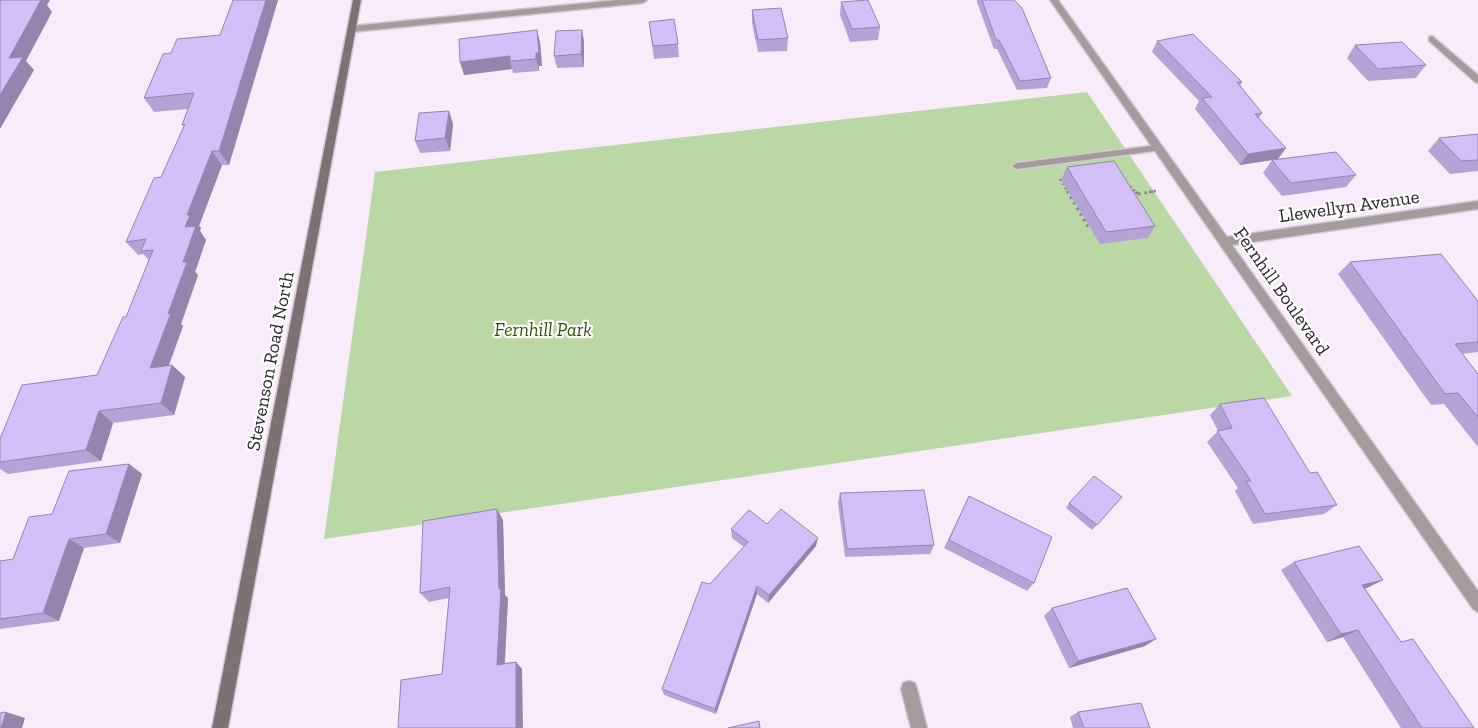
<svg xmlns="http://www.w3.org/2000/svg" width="1478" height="728" viewBox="0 0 1478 728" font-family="'Zilla Slab',serif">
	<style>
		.green { fill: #b9d8a3 }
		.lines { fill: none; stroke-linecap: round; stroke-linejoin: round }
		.lane-casing { stroke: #d4c9d5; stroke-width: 3 }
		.street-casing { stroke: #d4c9d5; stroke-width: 3 }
		.secondary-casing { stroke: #d4c9d5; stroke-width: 3 }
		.path-far1 { stroke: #8e858f; stroke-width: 2.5; stroke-dasharray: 2 3; stroke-linecap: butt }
		.path { stroke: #8e858f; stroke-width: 3; stroke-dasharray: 2.5 4; stroke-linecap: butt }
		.lane { fill: #a39b9c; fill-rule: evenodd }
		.street { fill: #a39b9c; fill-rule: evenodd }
		.secondary { fill: #7e7174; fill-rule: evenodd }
		.wall { fill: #b5a3d5 }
		.shaded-wall { fill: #9485ae }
		.building { fill: #d3bef8; stroke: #9485ae }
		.labels { text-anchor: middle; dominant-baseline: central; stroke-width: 4.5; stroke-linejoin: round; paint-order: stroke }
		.street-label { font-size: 19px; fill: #2b272c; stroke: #fefefe }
		.park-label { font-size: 19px; font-style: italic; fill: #2f5206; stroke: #fefefe }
	</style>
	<rect width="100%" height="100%" fill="#f9ecfa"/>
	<path class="green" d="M 1087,92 L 1292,396 L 324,539 L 375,172 Z"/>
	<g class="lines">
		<g class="lane-casing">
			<path id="lane" d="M 1158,145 L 1163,148 L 1162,150 L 1017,169 L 1012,166 L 1017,163 Z"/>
		</g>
		<g class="street-casing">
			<g id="street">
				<path d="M 617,0 L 647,0 L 643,3 L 352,32 L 348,29 L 352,26 Z"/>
				<path d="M 1050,0 L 1058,0 L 1227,237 L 1478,201 L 1478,209 L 1232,245 L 1478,591 L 1478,612 L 1473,609 Z"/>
				<path d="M 1432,36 L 1478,75 L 1478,83 L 1475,82 L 1429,41 L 1429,37 Z"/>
				<path d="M 909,681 L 915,683 L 917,689 L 927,728 L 911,728 L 901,689 L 903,683 Z"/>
			</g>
		</g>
		<g class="secondary-casing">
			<path id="secondary" d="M 353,0 L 361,0 L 228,728 L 212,728 Z"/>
		</g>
		<g class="path-far1">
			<path d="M 1060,179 L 1068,192"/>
			<path d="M 1126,183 L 1136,192"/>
			<path d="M 1149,192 L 1156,191"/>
		</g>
		<g class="path">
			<path d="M 1067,191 L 1090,230"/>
			<path d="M 1138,194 L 1156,191"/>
			<path d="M 1132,195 L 1138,194 L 1135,191"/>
		</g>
		<use href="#lane" class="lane"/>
		<use href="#street" class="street"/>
		<use href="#secondary" class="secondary"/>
	</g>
	<g class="wall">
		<path d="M 233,0 L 278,0 L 229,165 L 222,165 L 199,226 L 201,228 L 200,231 L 206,240 L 195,272 L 198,275 L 181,324 L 183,326 L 169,366 L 172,365 L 185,377 L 174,415 L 113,423 L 101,461 L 8,474 L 0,469 L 0,439 L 97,375 L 126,317 L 149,260 L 143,254 L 138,255 L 126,242 L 161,177 L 184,127 L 182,125 L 188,109 L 154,112 L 144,98 L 171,53 L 220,35 Z"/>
		<path d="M 977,0 L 1014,0 L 1051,78 L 1047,88 L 1017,90 L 997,49 L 994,49 L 977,2 Z"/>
		<path d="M 841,2 L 880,27 L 878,40 L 850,42 L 840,15 Z"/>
		<path d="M 752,10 L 788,38 L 787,51 L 758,52 L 752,23 Z"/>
		<path d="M 649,22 L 678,44 L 679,57 L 654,59 Z"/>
		<path d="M 582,30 L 584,42 L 584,67 L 557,68 L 554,56 Z"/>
		<path d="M 1157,41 L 1242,82 L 1240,86 L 1262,113 L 1259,118 L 1278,159 L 1240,165 L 1195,109 L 1199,101 L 1152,52 Z"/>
		<path d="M 540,42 L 542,66 L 539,66 L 539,71 L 513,73 L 512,69 L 464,75 Z"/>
		<path d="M 1355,45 L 1426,65 L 1416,78 L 1368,81 L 1347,58 Z"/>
		<path d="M 449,111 L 453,124 L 450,151 L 420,153 L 415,141 Z"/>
		<path d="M 1478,134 L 1478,171 L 1450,174 L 1428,151 L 1439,138 Z"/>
		<path d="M 1272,160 L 1356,175 L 1346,187 L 1282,196 L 1263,173 Z"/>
		<path d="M 1067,167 L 1155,226 L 1148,238 L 1100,244 L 1061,180 Z"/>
		<path d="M 1350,262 L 1478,301 L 1478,352 L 1462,354 L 1478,374 L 1478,447 L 1444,404 L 1431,405 L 1338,274 Z"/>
		<path d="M 1220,404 L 1310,473 L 1337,505 L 1324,514 L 1253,524 L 1235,491 L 1238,488 L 1207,442 L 1218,431 L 1210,415 Z"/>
		<path d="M 129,464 L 142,474 L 120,543 L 84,548 L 59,621 L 0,629 L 0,561 L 13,559 L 52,514 Z"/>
		<path d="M 840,493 L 934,545 L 930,554 L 845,557 L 838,503 Z"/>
		<path d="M 969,496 L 1034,583 L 1027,591 L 944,548 Z"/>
		<path d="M 1122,497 L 1092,530 L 1066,508 L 1069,503 Z"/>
		<path d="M 503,520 L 505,595 L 508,598 L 505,663 L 516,662 L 522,669 L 442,674 L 449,598 L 429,602 L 420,593 Z"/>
		<path d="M 767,524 L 816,546 L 768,603 L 757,594 L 716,714 L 664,695 L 662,689 L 710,584 L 744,547 L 732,538 L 731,529 Z"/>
		<path d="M 1294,562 L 1383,580 L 1365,588 L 1401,642 L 1474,728 L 1401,728 L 1343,637 L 1327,642 L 1281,570 Z"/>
		<path d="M 1052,608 L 1145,646 L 1069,668 L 1044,616 Z"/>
		<path d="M 1078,712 L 1150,728 L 1073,728 L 1070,717 Z"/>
	</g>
	<g class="shaded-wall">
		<path d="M 33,0 L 50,0 L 47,5 L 52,12 L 26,61 L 34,70 L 0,129 L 0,95 L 9,58 Z"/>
		<path d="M 266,0 L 278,0 L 229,165 L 219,151 Z"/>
		<path d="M 537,30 L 540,42 L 542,66 L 539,66 L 539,71 L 536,59 Z"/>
		<path d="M 582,30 L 584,42 L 584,67 L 581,54 Z"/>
		<path d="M 510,56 L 510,61 L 512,69 L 464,75 L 460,62 Z"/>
		<path d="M 449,111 L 453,124 L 450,151 L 445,138 Z"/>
		<path d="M 1286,148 L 1278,159 L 1240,165 L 1248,154 Z"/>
		<path d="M 212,151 L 222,165 L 199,226 L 201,228 L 200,231 L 206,240 L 195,272 L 198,275 L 181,324 L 183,326 L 163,380 L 150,368 L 168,314 L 185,227 L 187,215 Z"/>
		<path d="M 172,365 L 185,377 L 174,415 L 161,403 Z"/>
		<path d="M 99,411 L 113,423 L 101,461 L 86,450 Z"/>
		<path d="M 129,464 L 142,474 L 120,543 L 106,534 Z"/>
		<path d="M 497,509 L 503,520 L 505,595 L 508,598 L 504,672 L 497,665 L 499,589 Z"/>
		<path d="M 818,538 L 816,546 L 768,603 L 769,595 Z"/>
		<path d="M 69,539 L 84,548 L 59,621 L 43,613 Z"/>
		<path d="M 1383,580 L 1367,588 L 1347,593 L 1362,585 Z"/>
		<path d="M 757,586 L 757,594 L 716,714 L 715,709 Z"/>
		<path d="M 1358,630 L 1343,637 L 1327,642 L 1341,634 Z"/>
		<path d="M 1156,639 L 1145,646 L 1069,668 L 1078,661 Z"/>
		<path d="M 516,662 L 522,669 L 523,728 L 516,728 Z"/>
		<path d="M 6,712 L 25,718 L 22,728 L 1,728 Z"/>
	</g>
	<g class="building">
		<path d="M 0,0 L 41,0 L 9,58 L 23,57 L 0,95 Z"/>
		<path d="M 233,0 L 266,0 L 219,151 L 212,151 L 187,215 L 190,215 L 185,227 L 196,226 L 183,262 L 187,262 L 168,314 L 171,313 L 150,368 L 172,365 L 161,403 L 99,411 L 86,450 L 0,462 L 0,439 L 22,385 L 97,375 L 123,317 L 126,317 L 153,250 L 141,251 L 146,239 L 126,242 L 154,178 L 161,177 L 185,124 L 182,125 L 194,93 L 144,98 L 163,54 L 171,53 L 177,39 L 220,35 Z"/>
		<path d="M 868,0 L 880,27 L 852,29 L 841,2 Z"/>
		<path d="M 982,0 L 1014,0 L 1022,8 L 1051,78 L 1020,81 L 999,40 L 996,40 Z"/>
		<path d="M 781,8 L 788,38 L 758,40 L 752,10 Z"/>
		<path d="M 674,19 L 678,44 L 653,46 L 649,22 Z"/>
		<path d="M 537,30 L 539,53 L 536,53 L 536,59 L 510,61 L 510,56 L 460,62 L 459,39 Z"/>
		<path d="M 582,30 L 581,54 L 554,56 L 556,31 Z"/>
		<path d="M 1193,34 L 1242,82 L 1237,82 L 1262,113 L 1255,114 L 1286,148 L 1248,154 L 1202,98 L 1212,97 L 1157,41 Z"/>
		<path d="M 1402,42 L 1426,65 L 1378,69 L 1355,45 Z"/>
		<path d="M 449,111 L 445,138 L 415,141 L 419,113 Z"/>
		<path d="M 1478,134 L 1478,160 L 1461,161 L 1439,138 Z"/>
		<path d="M 1336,152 L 1356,175 L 1291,183 L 1272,160 Z"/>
		<path d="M 1114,161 L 1155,226 L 1106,232 L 1067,167 Z"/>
		<path d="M 1441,254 L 1478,301 L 1478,342 L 1455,344 L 1478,374 L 1478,417 L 1458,393 L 1445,394 L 1350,262 Z"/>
		<path d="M 1264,398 L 1310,473 L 1317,472 L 1337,505 L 1265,514 L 1246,481 L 1251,481 L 1217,431 L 1232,428 L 1220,404 Z"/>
		<path d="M 129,464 L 106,534 L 69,539 L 43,613 L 0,619 L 0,561 L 13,559 L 29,517 L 52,514 L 69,471 Z"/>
		<path d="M 1094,476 L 1122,497 L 1097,525 L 1069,503 Z"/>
		<path d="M 924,490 L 934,545 L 847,549 L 840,493 Z"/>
		<path d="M 969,496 L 1052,537 L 1034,583 L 949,540 Z"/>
		<path d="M 497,509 L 499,589 L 501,589 L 497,665 L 516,662 L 516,728 L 398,728 L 401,680 L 442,674 L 450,587 L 420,593 L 423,521 Z"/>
		<path d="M 781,509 L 818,538 L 769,595 L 757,586 L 715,709 L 662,689 L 702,582 L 710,584 L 748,542 L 731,529 L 749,510 L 767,524 Z"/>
		<path d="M 1359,546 L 1383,580 L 1362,585 L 1401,642 L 1413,639 L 1474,728 L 1422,728 L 1358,630 L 1341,634 L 1294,562 Z"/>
		<path d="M 1127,588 L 1156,639 L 1078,661 L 1052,608 Z"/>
		<path d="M 1141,703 L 1150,728 L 1084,728 L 1078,712 Z"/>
		<path d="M 6,712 L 1,728 L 0,728 L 0,713 Z"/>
		<path d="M 759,721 L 760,728 L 728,728 Z"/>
	</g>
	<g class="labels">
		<g class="street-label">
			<text transform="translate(1349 206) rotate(-8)">Llewellyn Avenue</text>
			<text transform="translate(1282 291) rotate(55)">Fernhill Boulevard</text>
			<text transform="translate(270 361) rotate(-79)">Stevenson Road North</text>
		</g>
		<g class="park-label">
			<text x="543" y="329">Fernhill Park</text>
		</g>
	</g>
</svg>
